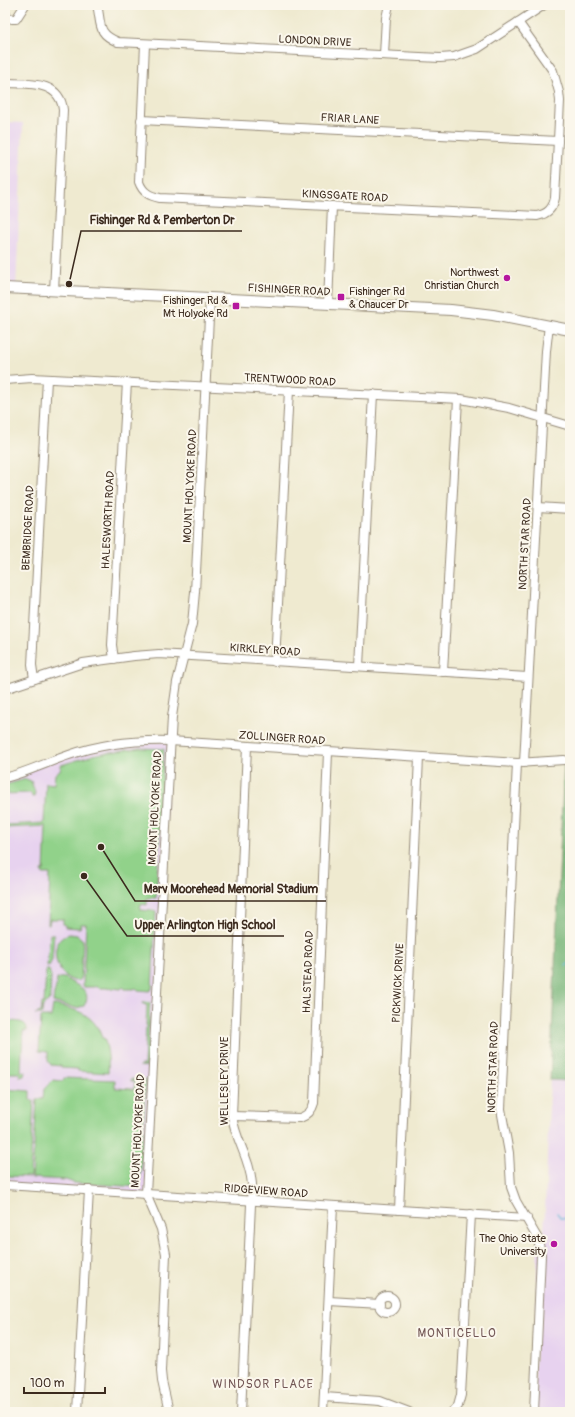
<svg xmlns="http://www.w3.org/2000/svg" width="575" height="1417" viewBox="0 0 575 1417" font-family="Pangolin,sans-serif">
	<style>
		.built { fill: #e7d2ef }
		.green { fill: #91d28a; stroke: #667e54 }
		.forest { fill: #74b476; stroke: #586f4a }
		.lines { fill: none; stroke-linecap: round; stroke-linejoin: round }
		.stream { stroke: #57b3d5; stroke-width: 1.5 }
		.minor-casing { stroke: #958a77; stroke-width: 10 }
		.major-casing { stroke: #958a77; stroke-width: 12 }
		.minor { stroke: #fff; stroke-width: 8 }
		.major { stroke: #fff; stroke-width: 10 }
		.poi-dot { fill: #b5179e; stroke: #fbf7ec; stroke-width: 1.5 }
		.labels { text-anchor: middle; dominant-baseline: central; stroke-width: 4; stroke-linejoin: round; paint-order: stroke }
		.street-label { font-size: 11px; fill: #3b2a1e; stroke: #fbf7ec }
		.poi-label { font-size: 11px; fill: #3b2a1e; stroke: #fbf7ec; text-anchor: end }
		.neighbourhood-label { font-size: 12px; letter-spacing: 1px; fill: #735756; stroke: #fbf7ec }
		.leader { fill: none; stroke: #3b2a1e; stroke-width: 1.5 }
		.callout-dot { fill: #3b2a1e; stroke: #fbf7ec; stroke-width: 1.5 }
		.callout-label { font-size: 12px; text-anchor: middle; font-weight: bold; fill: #3b2a1e; stroke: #fbf7ec; stroke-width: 4; stroke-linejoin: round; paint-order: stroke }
	</style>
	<rect width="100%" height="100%" fill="#fbf7ec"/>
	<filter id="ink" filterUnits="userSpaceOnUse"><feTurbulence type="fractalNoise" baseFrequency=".025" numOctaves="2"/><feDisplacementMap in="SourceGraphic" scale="8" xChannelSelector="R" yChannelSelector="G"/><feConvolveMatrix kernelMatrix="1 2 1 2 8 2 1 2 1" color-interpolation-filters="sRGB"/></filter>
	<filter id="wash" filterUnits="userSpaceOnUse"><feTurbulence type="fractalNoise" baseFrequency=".012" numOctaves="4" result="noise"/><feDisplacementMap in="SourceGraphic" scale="16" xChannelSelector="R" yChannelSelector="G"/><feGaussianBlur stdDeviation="0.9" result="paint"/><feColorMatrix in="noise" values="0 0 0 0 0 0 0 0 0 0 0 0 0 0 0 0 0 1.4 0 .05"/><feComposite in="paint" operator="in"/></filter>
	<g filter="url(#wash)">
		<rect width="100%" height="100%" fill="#efead0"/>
		<g class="built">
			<path d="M 5,122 L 23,123 L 16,289 L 5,288 Z"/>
			<path d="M 170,741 L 146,1194 L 5,1185 L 5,1073 L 20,1073 L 24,1071 L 21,1071 L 23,1031 L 27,1031 L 28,1029 L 25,1024 L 23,1023 L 5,1021 L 5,778 L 85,750 Z"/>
			<path d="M 550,1080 L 570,1081 L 570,1412 L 534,1412 L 538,1239 L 544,1235 Z"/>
		</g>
		<g class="green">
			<path d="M 140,748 L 164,749 L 161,809 L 159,809 L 159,812 L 161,812 L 156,898 L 147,898 L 147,905 L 141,904 L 140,910 L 156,911 L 152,989 L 149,991 L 138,990 L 136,988 L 134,989 L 125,989 L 123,987 L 121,989 L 112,988 L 110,987 L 108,988 L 99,988 L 97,986 L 95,987 L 84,987 L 83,985 L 86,924 L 81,924 L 81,927 L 79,928 L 65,927 L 65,925 L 63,924 L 63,919 L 50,919 L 49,925 L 48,925 L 50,874 L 42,874 L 42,871 L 44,871 L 46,826 L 5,828 L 5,825 L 44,823 L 46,783 L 54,784 L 55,774 L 61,769 L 61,765 L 97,754 Z"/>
			<path d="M 26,779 L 31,781 L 35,792 L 34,797 L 32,797 L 31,793 L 5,794 L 5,785 Z"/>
			<path d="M 50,934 L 54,934 L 52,960 L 49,966 L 47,966 Z"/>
			<path d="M 69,934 L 77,935 L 83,940 L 81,979 L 78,981 C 56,981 45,941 69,934 Z"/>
			<path d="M 46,970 L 49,970 L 51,977 L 50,999 L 43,1006 L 42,1014 L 35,1014 L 41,1012 L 42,1003 L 44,1003 Z"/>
			<path d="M 60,978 C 65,977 67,979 71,982 C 81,987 92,992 84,1006 L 76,1008 L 53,1002 C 53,994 57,987 57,979 Z"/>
			<path d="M 144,1002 L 150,1003 L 147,1065 L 147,1067 L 139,1066 L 140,1065 L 144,1065 L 147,1005 L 143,1004 Z"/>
			<path d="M 53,1005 C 58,1005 59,1006 64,1007 C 82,1011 96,1018 102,1038 L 104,1038 C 108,1049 109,1060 108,1073 L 78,1071 L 78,1069 L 61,1068 L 61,1066 L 51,1065 L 48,1061 L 48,1052 L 39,1051 L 41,1017 L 51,1017 Z"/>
			<path d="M 5,1021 C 13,1022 28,1019 27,1031 L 23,1031 L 21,1071 L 25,1072 L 24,1076 L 20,1077 L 20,1073 L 5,1073 Z"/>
			<path d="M 64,1078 L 115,1080 L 115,1088 L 134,1089 L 135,1081 L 131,1081 L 131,1079 L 146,1080 L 140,1187 L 74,1183 L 66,1180 L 32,1178 L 37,1099 L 43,1099 L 44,1089 L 53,1080 L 63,1081 Z"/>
			<path d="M 5,1089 L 30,1091 L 30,1100 L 34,1100 L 30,1177 L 5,1176 Z"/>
		</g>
		<path class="forest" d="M 570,758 L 570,1081 L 550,1080 L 564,760 Z"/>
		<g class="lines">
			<g class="stream">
				<path d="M 566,966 L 570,962"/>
				<path d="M 557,1213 L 561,1218 L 569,1217 L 570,1213"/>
			</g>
		</g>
	</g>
	<g filter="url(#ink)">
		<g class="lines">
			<g class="minor-casing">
				<g id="minor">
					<path d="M 97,5 C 102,24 96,33 118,42 L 440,58 L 454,57 L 477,49 L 544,5"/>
					<path d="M 5,15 L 12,19 L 16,19 L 25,5"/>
					<path d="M 145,44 L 139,182 C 143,193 150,196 160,198 L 537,216 C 548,214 553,208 555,198 L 560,101 L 559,92 L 553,71 L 518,22"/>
					<path d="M 384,55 L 386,18 L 389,5"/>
					<path d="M 5,83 C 28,84 60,80 63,110 L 54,291"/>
					<path d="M 141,120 L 558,141"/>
					<path d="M 328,304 L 332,206"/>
					<path d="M 5,380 L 32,378 L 461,399 L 509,408 L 570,426"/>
					<path d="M 538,507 L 570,509"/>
					<path d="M 114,659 L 112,645 L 127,382"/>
					<path d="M 275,662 L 289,390"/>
					<path d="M 359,666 L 373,394"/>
					<path d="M 443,672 L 458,399"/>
					<path d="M 34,679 L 32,665 L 47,379"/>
					<path d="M 5,689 L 83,663 L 134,656 L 159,654 L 528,677"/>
					<path d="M 517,763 L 501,1109 L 509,1153 L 511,1187 L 516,1201 L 538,1239 L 541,1255 L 534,1412"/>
					<path d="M 524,763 L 546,351 L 549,325"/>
					<path d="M 5,778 C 27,772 48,762 69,755 C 101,744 136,740 170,741 L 517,763 L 564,760"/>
					<path d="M 232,1116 L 300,1118 C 308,1115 312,1111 314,1103 L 328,752"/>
					<path d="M 5,1185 L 527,1218"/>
					<path d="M 399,1210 L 419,757"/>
					<circle cx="387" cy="1304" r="8"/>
					<path d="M 329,1301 L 380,1304"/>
					<path d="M 324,1397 L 380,1401 L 409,1412"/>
					<path d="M 77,1412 L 89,1190"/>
					<path d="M 169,1412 L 162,1381 L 161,1371 L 166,1254 L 161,1229 L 146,1194 L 172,717 L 177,682 L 192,624 L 195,592 L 210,298"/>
					<path d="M 241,1412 L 252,1184 C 250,1158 236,1142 232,1116 L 247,746"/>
					<path d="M 323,1412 L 333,1206"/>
					<path d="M 452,1412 L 458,1406 L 461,1395 L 471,1214"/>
				</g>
			</g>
			<g class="major-casing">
				<path id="major" d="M 5,288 L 451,310 L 493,315 L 570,330"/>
			</g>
			<use href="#minor" class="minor"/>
			<use href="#major" class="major"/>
		</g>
	</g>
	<g class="poi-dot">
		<circle cx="507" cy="278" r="4"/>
		<rect x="337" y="293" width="8" height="8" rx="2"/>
		<rect x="232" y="302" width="8" height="8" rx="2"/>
		<circle cx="554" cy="1244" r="4"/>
	</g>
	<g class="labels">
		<g class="street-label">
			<text transform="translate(315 41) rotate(3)">LONDON DRIVE</text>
			<text transform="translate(350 119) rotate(3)">FRIAR LANE</text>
			<text transform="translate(345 196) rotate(3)">KINGSGATE ROAD</text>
			<text transform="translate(289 290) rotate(3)">FISHINGER ROAD</text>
			<text transform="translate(290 380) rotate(3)">TRENTWOOD ROAD</text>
			<text transform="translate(190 486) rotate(-87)">MOUNT HOLYOKE ROAD</text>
			<text transform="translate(108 520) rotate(-87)">HALESWORTH ROAD</text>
			<text transform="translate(28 528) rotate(-87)">BEMBRIDGE ROAD</text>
			<text transform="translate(525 544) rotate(-87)">NORTH STAR ROAD</text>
			<text transform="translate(265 650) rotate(4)">KIRKLEY ROAD</text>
			<text transform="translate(282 738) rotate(4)">ZOLLINGER ROAD</text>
			<text transform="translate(155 808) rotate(-87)">MOUNT HOLYOKE ROAD</text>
			<text transform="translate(308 972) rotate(-88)">HALSTEAD ROAD</text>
			<text transform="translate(398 983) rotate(-87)">PICKWICK DRIVE</text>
			<text transform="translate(493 1067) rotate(-88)">NORTH STAR ROAD</text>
			<text transform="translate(224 1081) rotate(-90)">WELLESLEY DRIVE</text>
			<text transform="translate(138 1131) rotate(-87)">MOUNT HOLYOKE ROAD</text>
			<text transform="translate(266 1191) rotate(4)">RIDGEVIEW ROAD</text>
		</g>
		<g class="poi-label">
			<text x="499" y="272">Northwest<tspan x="499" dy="13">Christian Church</tspan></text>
			<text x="349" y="291" text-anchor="start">Fishinger Rd<tspan x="349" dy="13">&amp; Chaucer Dr</tspan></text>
			<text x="228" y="300">Fishinger Rd &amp;<tspan x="228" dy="13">Mt Holyoke Rd</tspan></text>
			<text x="546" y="1238">The Ohio State<tspan x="546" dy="13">University</tspan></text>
		</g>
		<g class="neighbourhood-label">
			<text x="457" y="1333">MONTICELLO</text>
			<text x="263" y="1384">WINDSOR PLACE</text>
		</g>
	</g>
	<path class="leader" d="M69 284L81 231H242M101 847L135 901H326M84 876L127 936H284"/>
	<g class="callout-dot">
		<circle cx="69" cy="284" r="4"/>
		<circle cx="101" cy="847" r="4"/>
		<circle cx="84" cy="876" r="4"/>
	</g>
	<g class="callout-label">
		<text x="162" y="224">Fishinger Rd &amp; Pemberton Dr</text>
		<text x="231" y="893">Marv Moorehead Memorial Stadium</text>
		<text x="205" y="929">Upper Arlington High School</text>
	</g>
	<rect width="575" height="1417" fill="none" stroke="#fbf7ec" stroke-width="20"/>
	<path d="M24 1387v6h81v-6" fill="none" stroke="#3b2a1e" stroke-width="2"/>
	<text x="30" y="1387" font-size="12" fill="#3b2a1e" stroke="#fbf7ec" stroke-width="3" paint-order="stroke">100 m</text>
</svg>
